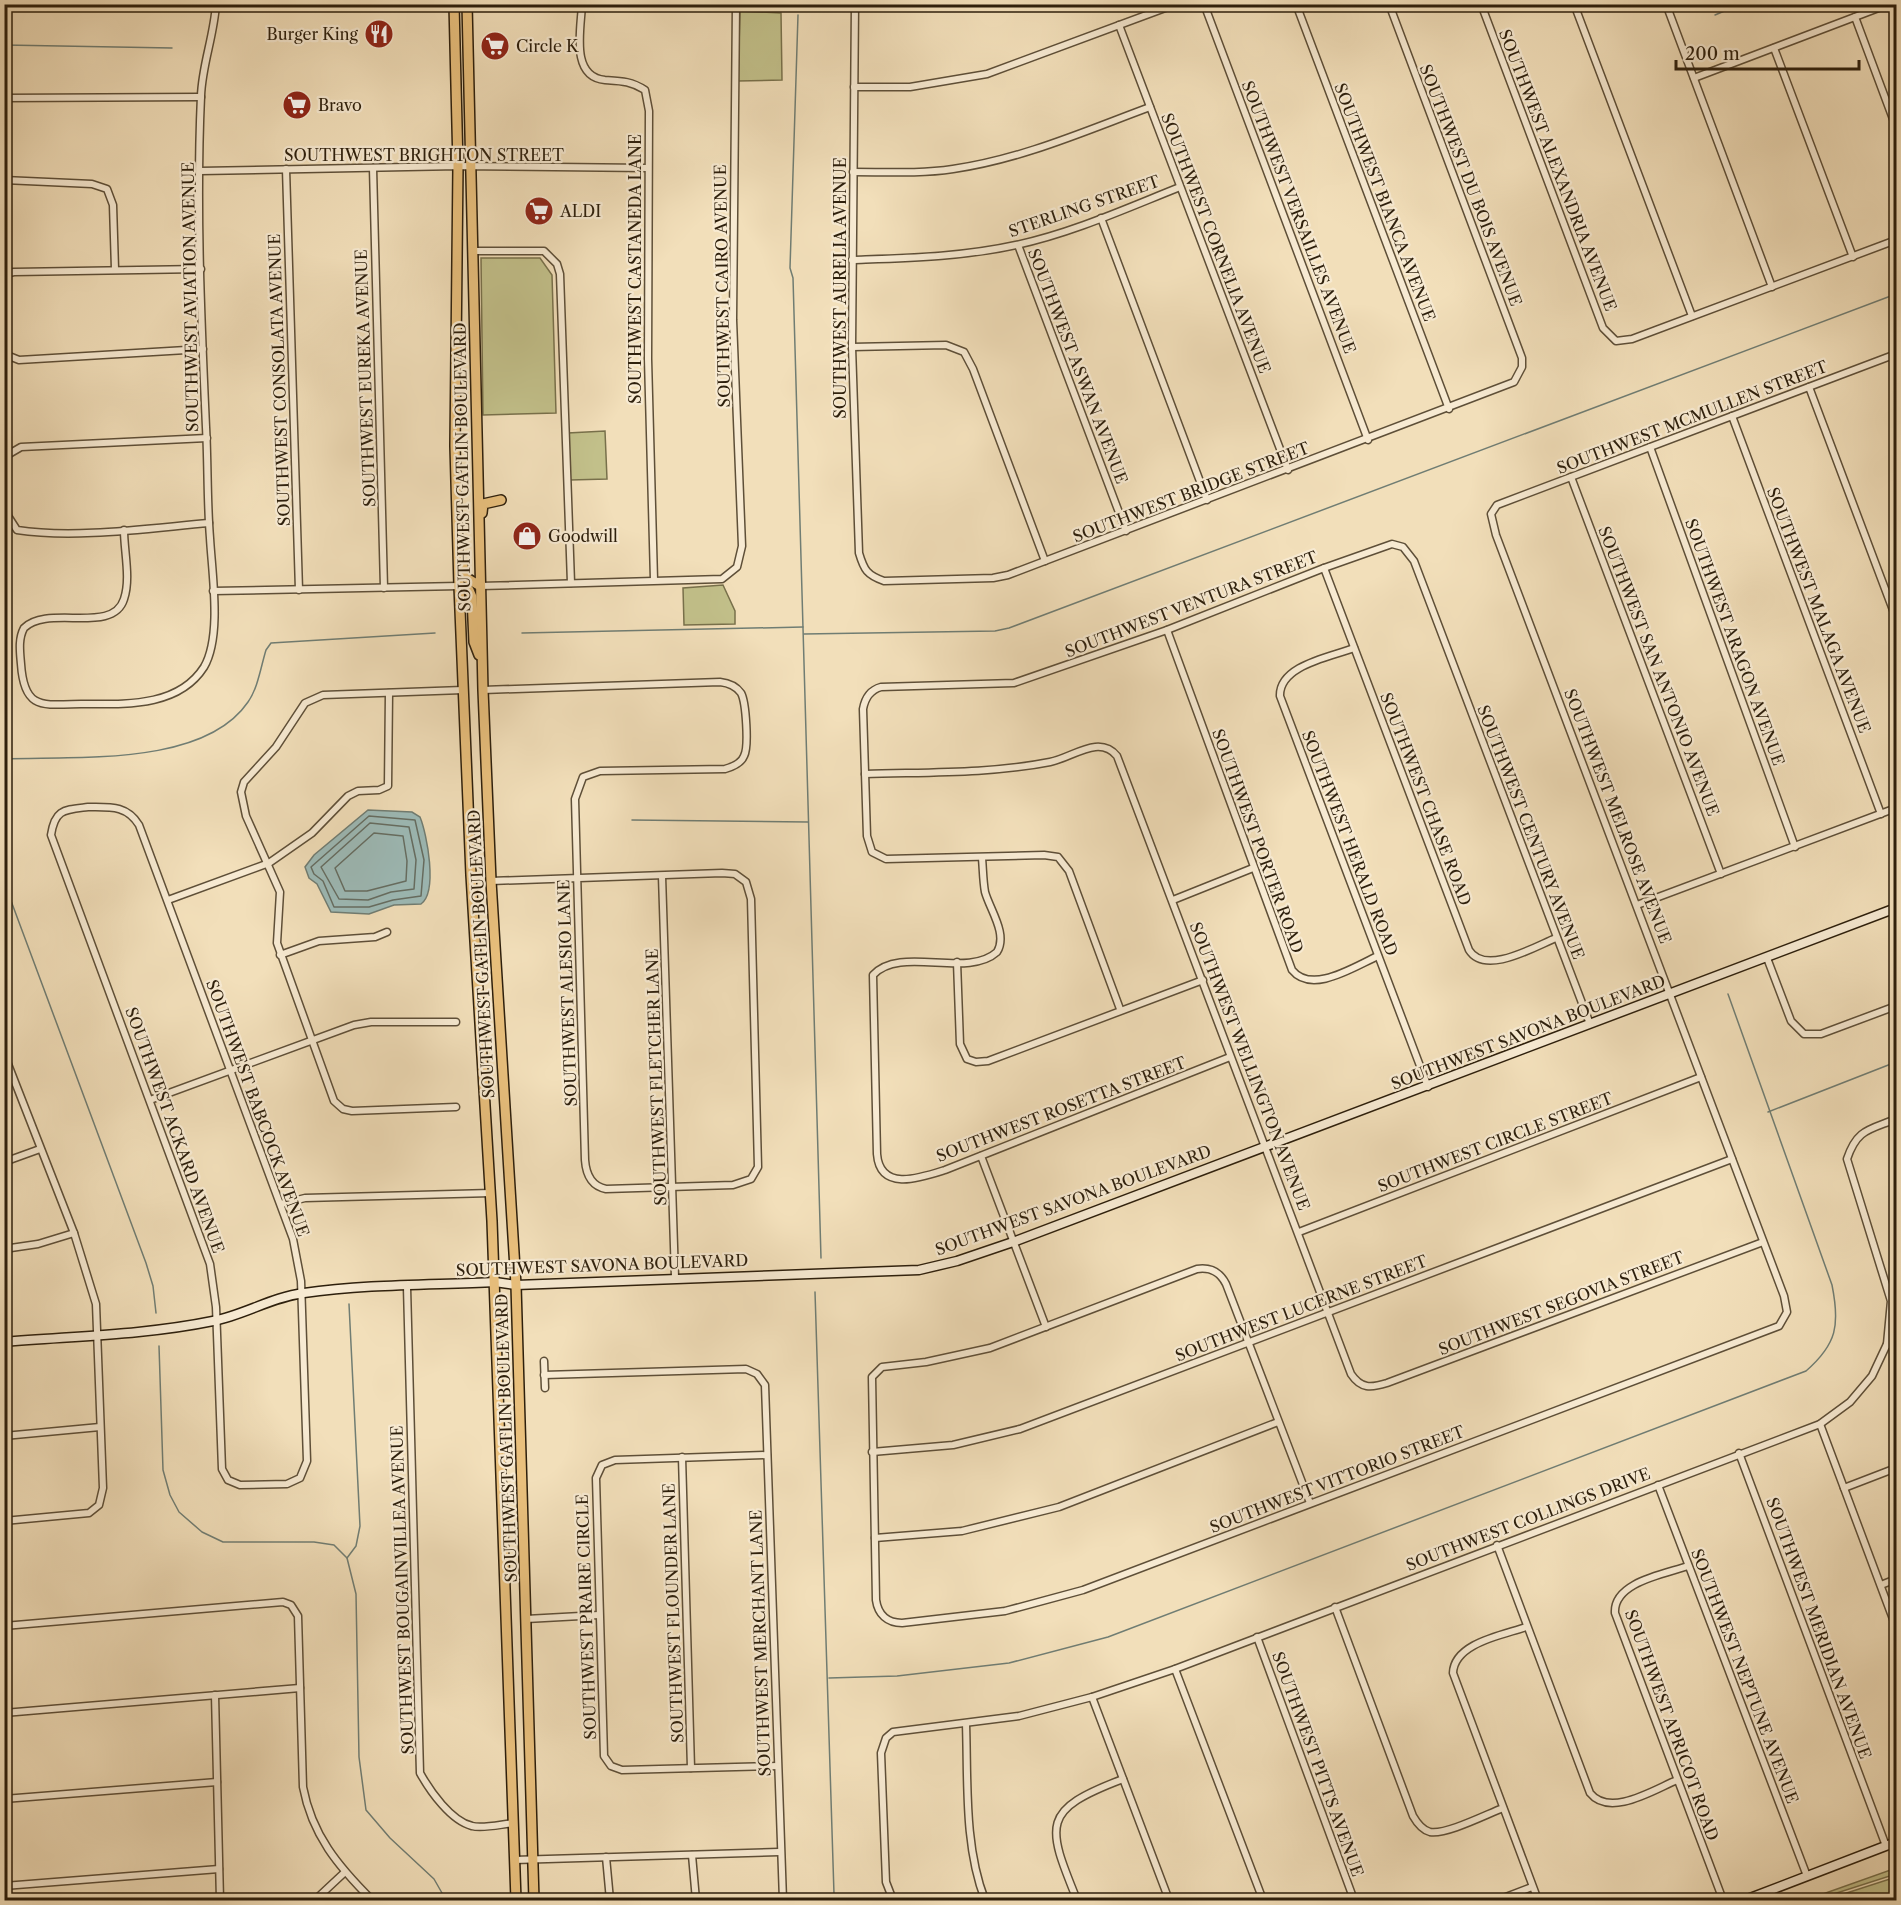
<svg xmlns="http://www.w3.org/2000/svg" width="1901" height="1905" viewBox="0 0 1901 1905" font-family="'Libre Caslon Text',serif">
	<style>
		.green { fill: #c2c08a; stroke: #78704b; stroke-width: 1.5 }
		.water { fill: #9dbbb8; stroke: #707d73; stroke-width: 1.5 }
		.lines { fill: none; stroke-linecap: round; stroke-linejoin: round }
		.shore { stroke: #656d62; stroke-width: 1.5 }
		.stream { stroke: #707d73; stroke-width: 1.5 }
		.street-casing { stroke: #5e4f38; stroke-width: 9 }
		.secondary-casing { stroke: #2d1f0c; stroke-width: 11 }
		.primary-casing { stroke: #2d1f0c; stroke-width: 12 }
		.street { stroke: #f7ead2; stroke-width: 6 }
		.secondary { stroke: #f7ead2; stroke-width: 8 }
		.primary { stroke: #e9c07d; stroke-width: 9 }
		.labels { text-anchor: middle; dominant-baseline: central; stroke-width: 4.5; stroke-linejoin: round; paint-order: stroke }
		.poi-label { font-size: 16px; fill: #2d1f0c; stroke: #f7ead2; text-anchor: start }
		.street-label { font-size: 16px; fill: #2d1f0c; stroke: #f7ead2 }
	</style>
	<rect width="100%" height="100%" fill="#f2dfba"/>
	<filter id="stains"><feTurbulence type="fractalNoise" baseFrequency=".00333" numOctaves="4"/><feColorMatrix values="0 0 0 0 .2 0 0 0 0 .09 0 0 0 0 .02 0 0 0 .5 -.17"/></filter>
	<radialGradient id="worn" r=".72"><stop offset=".6" stop-color="#630" stop-opacity="0"/><stop offset="1" stop-color="#630" stop-opacity=".3"/></radialGradient>
	<g class="green">
		<path d="M 740,11 L 781,13 L 782,80 L 738,81 Z"/>
		<path d="M 481,258 L 540,258 L 552,275 L 556,413 L 483,415 Z"/>
		<path d="M 605,431 L 607,479 L 570,480 L 568,433 Z"/>
		<path d="M 723,585 L 735,611 L 735,624 L 684,625 L 683,588 Z"/>
		<path d="M 1896,1868 L 1896,1874 L 1815,1900 L 1806,1900 Z"/>
		<path d="M 1896,1877 L 1896,1900 L 1825,1900 Z"/>
	</g>
	<path class="water" d="M 368,810 L 412,812 L 420,817 C 427,834 438,892 421,904 L 394,905 L 369,914 L 331,912 L 317,884 L 309,878 L 305,867 L 314,855 Z"/>
	<g class="lines">
		<g class="shore">
			<path d="M 369,816 L 415,820 L 424,860 L 421,896 L 393,900 L 369,907 L 334,907 L 323,881 L 314,874 L 311,867 Z"/>
			<path d="M 370,823 L 409,827 L 416,860 L 414,889 L 391,892 L 368,900 L 339,899 L 321,867 Z"/>
			<path d="M 374,833 L 403,836 L 407,861 L 406,881 L 367,891 L 345,891 L 335,868 Z"/>
		</g>
		<g class="stream">
			<path d="M 798,15 L 790,268 L 793,278 L 821,1258"/>
			<path d="M 1715,15 L 1741,4"/>
			<path d="M 4,45 L 172,48"/>
			<path d="M 522,633 L 803,627"/>
			<path d="M 804,634 L 995,631 L 1009,628 L 1896,294"/>
			<path d="M 4,759 C 75,756 204,767 248,702 C 258,688 261,666 266,650 L 271,643 L 435,633"/>
			<path d="M 632,820 L 808,822"/>
			<path d="M 4,882 L 146,1263 L 153,1286 L 156,1313"/>
			<path d="M 1768,1112 L 1896,1062"/>
			<path d="M 815,1292 L 834,1894 L 837,1900"/>
			<path d="M 159,1346 L 163,1470 L 170,1495 L 179,1512 L 202,1532 L 223,1542 L 314,1542 L 334,1545 L 347,1558 L 356,1594 L 359,1757 L 366,1810 L 390,1838 L 434,1879 L 446,1900"/>
			<path d="M 347,1558 L 356,1546 L 360,1526 L 349,1304"/>
			<path d="M 829,1678 L 897,1676 L 1009,1663 L 1108,1637 L 1806,1371 C 1837,1344 1840,1325 1832,1285 L 1728,994"/>
		</g>
		<g class="street-casing">
			<g id="street">
				<path d="M 582,4 C 581,29 570,77 605,80 C 621,81 631,81 645,90 L 649,111 L 648,359 L 654,580"/>
				<path d="M 855,4 L 852,347 L 859,553 C 864,570 867,575 884,581 L 993,578 L 1008,575 L 1514,382 L 1522,367 L 1522,358 L 1389,4"/>
				<path d="M 1204,4 L 1368,440"/>
				<path d="M 1296,4 L 1449,409"/>
				<path d="M 1481,4 L 1603,328 L 1616,341 L 1632,339 L 1896,240"/>
				<path d="M 1574,4 L 1692,316"/>
				<path d="M 1666,4 L 1772,287"/>
				<path d="M 1855,17 L 1896,127"/>
				<path d="M 1119,25 L 1288,470"/>
				<path d="M 1774,48 L 1853,257"/>
				<path d="M 1694,78 L 1889,4"/>
				<path d="M 854,87 L 910,87 L 987,74 L 1176,4"/>
				<path d="M 4,98 L 201,97"/>
				<path d="M 373,168 L 384,588"/>
				<path d="M 286,169 L 299,590"/>
				<path d="M 200,171 L 458,166 L 648,168"/>
				<path d="M 853,172 C 886,172 920,174 953,169 C 1022,159 1085,131 1150,107"/>
				<path d="M 4,180 L 92,184 L 107,189 L 113,205 L 115,269"/>
				<path d="M 1101,218 L 1207,500"/>
				<path d="M 1018,245 L 1126,531"/>
				<path d="M 473,251 L 544,251 L 557,264 L 560,274 L 571,583"/>
				<path d="M 852,260 C 907,258 962,257 1016,245 C 1072,233 1127,208 1180,187"/>
				<path d="M 4,274 L 14,272 L 201,269"/>
				<path d="M 852,347 L 946,345 L 964,352 L 973,369 L 1045,561"/>
				<path d="M 4,354 L 19,360 L 203,349"/>
				<path d="M 1809,387 L 1896,618"/>
				<path d="M 1732,416 L 1881,814"/>
				<path d="M 1650,447 L 1795,847"/>
				<path d="M 4,463 L 9,454 L 21,447 L 207,438"/>
				<path d="M 4,472 L 8,516 L 17,530 C 75,539 150,528 209,523"/>
				<path d="M 1571,477 L 1721,874"/>
				<path d="M 124,530 C 124,551 131,579 124,599 C 113,635 48,604 24,628 C 18,639 20,652 21,664 C 24,710 42,705 81,704 C 123,704 178,708 204,667 C 222,636 212,574 210,538 C 207,501 208,464 206,427 C 201,317 196,206 201,96 C 202,65 214,36 216,4"/>
				<path d="M 1324,568 L 1469,950 C 1485,976 1534,947 1556,938"/>
				<path d="M 480,586 L 722,579 L 737,567 L 742,546 L 733,320 L 736,4"/>
				<path d="M 213,591 L 459,586"/>
				<path d="M 1167,630 L 1292,970 C 1312,995 1355,966 1378,956"/>
				<path d="M 1354,648 C 1331,657 1279,665 1280,696 L 1428,1087"/>
				<path d="M 483,690 L 720,682 C 729,683 736,686 741,693 C 746,702 749,747 744,756 C 741,764 732,767 725,769 L 600,771 L 583,777 L 575,799 L 585,1160 C 586,1174 591,1186 606,1189 L 733,1185 L 751,1179 L 758,1167 L 751,899 L 746,882 L 735,874 L 722,873 L 491,881"/>
				<path d="M 865,774 C 926,772 989,774 1050,762 C 1072,758 1099,734 1117,756 L 1351,1374 C 1361,1389 1371,1388 1387,1383 L 1763,1242"/>
				<path d="M 88,807 C 110,807 127,805 139,825 L 293,1239 L 301,1281 L 307,1461 L 300,1478 L 287,1484 L 240,1485 L 228,1480 L 222,1469 L 216,1307 L 210,1264 L 51,835 C 55,809 64,810 88,807 Z"/>
				<path d="M 982,858 C 983,869 983,881 985,892 C 990,910 1008,934 997,952 C 967,979 900,945 873,975 L 877,1154 C 880,1192 920,1178 945,1170 L 1230,1057"/>
				<path d="M 662,876 L 675,1277"/>
				<path d="M 168,900 L 269,863 L 312,833 L 348,796 L 358,791 L 379,790 L 388,786 L 389,693"/>
				<path d="M 1173,900 L 1253,868"/>
				<path d="M 1637,905 L 1896,808"/>
				<path d="M 280,955 L 319,941 L 375,937 L 387,932"/>
				<path d="M 1767,958 L 1791,1021 L 1804,1034 L 1821,1034 L 1896,1006"/>
				<path d="M 957,962 L 960,1044 L 967,1059 L 976,1062 L 988,1061 L 1203,980"/>
				<path d="M 1120,1009 L 1069,871 L 1058,857 L 1044,855 L 886,859 L 872,852 L 867,836 L 863,709 C 865,698 870,690 881,687 L 1014,683 L 1167,630 L 1324,568 L 1392,544 L 1403,547 L 1414,561 L 1590,1024"/>
				<path d="M 4,1054 L 74,1233 L 96,1304 L 103,1488 L 99,1505 L 89,1513 L 4,1521"/>
				<path d="M 150,1100 L 354,1025 L 371,1022 L 456,1022"/>
				<path d="M 456,1107 L 352,1111 L 343,1109 L 334,1101 L 277,943 L 280,892 L 246,816 L 241,792 L 244,782 L 276,747 L 305,703 L 323,695 L 463,690"/>
				<path d="M 981,1156 L 1046,1327"/>
				<path d="M 4,1162 L 40,1149"/>
				<path d="M 281,1204 L 305,1198 L 491,1193"/>
				<path d="M 1299,1232 L 1701,1077"/>
				<path d="M 4,1249 L 38,1244 L 74,1233"/>
				<path d="M 407,1287 L 420,1773 C 430,1791 451,1821 472,1826 C 483,1829 502,1824 514,1823"/>
				<path d="M 1887,1344 L 1896,1347"/>
				<path d="M 544,1361 L 545,1388"/>
				<path d="M 544,1375 L 746,1369 L 757,1374 L 765,1385 L 783,1900"/>
				<path d="M 1820,1424 L 1896,1627"/>
				<path d="M 4,1436 L 100,1427"/>
				<path d="M 872,1452 L 953,1445 L 1020,1429 L 1732,1159"/>
				<path d="M 1739,1453 L 1886,1846"/>
				<path d="M 767,1455 L 615,1460 L 602,1465 L 596,1478 L 604,1756 L 611,1766 L 622,1770 L 777,1766"/>
				<path d="M 682,1457 L 691,1768"/>
				<path d="M 1658,1485 L 1807,1876"/>
				<path d="M 1844,1488 L 1896,1468"/>
				<path d="M 1310,1503 L 1226,1284 C 1220,1272 1211,1267 1197,1269 L 990,1348 L 926,1362 L 882,1367 L 872,1377 L 876,1600 C 878,1614 887,1623 902,1623 L 1005,1611 L 1083,1590 L 1779,1326 L 1787,1312 L 1784,1296 L 1496,535 L 1491,514 L 1497,505 L 1896,354"/>
				<path d="M 875,1538 L 962,1531 L 1059,1507 L 1278,1422"/>
				<path d="M 1497,1545 L 1590,1793 C 1610,1818 1655,1789 1677,1780"/>
				<path d="M 1688,1566 C 1665,1574 1613,1582 1615,1613 L 1723,1900"/>
				<path d="M 1881,1585 L 1896,1579"/>
				<path d="M 1335,1607 L 1413,1816 C 1417,1823 1422,1830 1430,1832 C 1446,1835 1487,1814 1503,1808"/>
				<path d="M 526,1619 L 599,1615"/>
				<path d="M 4,1626 L 283,1602 L 291,1605 L 298,1616 L 303,1787 C 312,1835 338,1866 372,1900"/>
				<path d="M 1526,1627 C 1503,1635 1454,1643 1453,1673 L 1538,1900"/>
				<path d="M 1257,1637 L 1354,1900"/>
				<path d="M 1175,1669 L 1263,1900"/>
				<path d="M 215,1695 L 220,1900"/>
				<path d="M 1092,1697 L 1169,1900"/>
				<path d="M 4,1713 L 300,1688"/>
				<path d="M 966,1724 C 968,1782 964,1846 985,1900"/>
				<path d="M 4,1799 L 217,1782"/>
				<path d="M 692,1855 L 696,1900"/>
				<path d="M 606,1857 L 610,1900"/>
				<path d="M 514,1860 L 779,1852"/>
				<path d="M 4,1886 L 219,1869"/>
				<path d="M 315,1900 L 345,1872"/>
				<path d="M 893,1900 L 886,1882 L 881,1753 L 886,1738 L 893,1732 L 1019,1716 L 1092,1697 L 1175,1669 L 1820,1424 L 1850,1402 L 1872,1376 L 1887,1344 L 1891,1301 L 1847,1159 C 1857,1129 1869,1130 1896,1119"/>
				<path d="M 1077,1900 C 1046,1824 1041,1810 1123,1779"/>
				<path d="M 1498,1900 L 1532,1887"/>
			</g>
		</g>
		<g class="secondary-casing">
			<g id="secondary">
				<path d="M 4,1342 C 74,1336 145,1335 213,1321 C 244,1315 272,1297 304,1293 C 366,1284 432,1285 495,1282 L 516,1285 L 919,1270 L 957,1261 L 1013,1242 L 1896,908"/>
				<path d="M 1745,1900 L 1896,1842"/>
			</g>
		</g>
		<g class="primary-casing">
			<g id="primary">
				<path d="M 454,4 L 458,166 L 455,446 L 459,586 L 471,875 L 492,1221 L 516,1900"/>
				<path d="M 467,4 L 483,690 L 491,881 L 516,1285 L 534,1900"/>
				<path d="M 482,513 L 483,504 L 501,500"/>
				<path d="M 463,566 L 465,577 L 480,586"/>
				<path d="M 459,586 L 469,590 L 472,597 L 474,642 L 479,655"/>
			</g>
		</g>
		<use href="#street" class="street"/>
		<use href="#secondary" class="secondary"/>
		<use href="#primary" class="primary"/>
	</g>
	<defs>
		<g id="restaurant-disc" transform="scale(1.5)"><circle r="9.5" fill="#8f2418" stroke="#f7ead2"/><path d="M-5-6h1v4h1v-4h1v4h1v-4h1v5L-1.5 .5V6h-2V.5L-5-1ZM5-6V6H3V1.5H1.5Q1.5-4 5-6Z" fill="#fff"/></g>
		<g id="supermarket-disc" transform="scale(1.5)"><circle r="9.5" fill="#8f2418" stroke="#f7ead2"/><path d="M-6-5.5h2.5l.6 2H6L4.5 2H-2.5L-4.4-4H-6ZM-1.5 3.2a1.3 1.3 0 1 0 .1 0ZM3 3.2a1.3 1.3 0 1 0 .1 0Z" fill="#fff"/></g>
		<g id="shop-disc" transform="scale(1.5)"><circle r="9.5" fill="#8f2418" stroke="#f7ead2"/><path d="M-5-2.5h2.3a2.7 3.5 0 0 1 5.4 0H5L5.5 6h-11ZM-1.5-2.5h3a1.5 2.3 0 0 0-3 0Z" fill="#fff"/></g>
	</defs>
	<g fill-rule="evenodd">
		<use href="#restaurant-disc" x="379" y="34"/>
		<use href="#supermarket-disc" x="495" y="46"/>
		<use href="#supermarket-disc" x="297" y="105"/>
		<use href="#supermarket-disc" x="539" y="211"/>
		<use href="#shop-disc" x="527" y="536"/>
	</g>
	<g class="labels">
		<g class="poi-label">
			<text x="358" y="34" text-anchor="end">Burger King</text>
			<text x="516" y="46">Circle K</text>
			<text x="318" y="105">Bravo</text>
			<text x="560" y="211">ALDI</text>
			<text x="548" y="536">Goodwill</text>
		</g>
		<g class="street-label">
			<text x="424" y="155">SOUTHWEST BRIGHTON STREET</text>
			<text transform="translate(1558 170) rotate(69)">SOUTHWEST ALEXANDRIA AVENUE</text>
			<text transform="translate(1471 185) rotate(69)">SOUTHWEST DU BOIS AVENUE</text>
			<text transform="translate(1385 202) rotate(69)">SOUTHWEST BIANCA AVENUE</text>
			<text transform="translate(1084 206) rotate(-19)">STERLING STREET</text>
			<text transform="translate(1299 217) rotate(69)">SOUTHWEST VERSAILLES AVENUE</text>
			<text transform="translate(1216 243) rotate(69)">SOUTHWEST CORNELIA AVENUE</text>
			<text transform="translate(635 269) rotate(-90)">SOUTHWEST CASTANEDA LANE</text>
			<text transform="translate(722 286) rotate(-91)">SOUTHWEST CAIRO AVENUE</text>
			<text transform="translate(840 288) rotate(-90)">SOUTHWEST AURELIA AVENUE</text>
			<text transform="translate(190 297) rotate(-91)">SOUTHWEST AVIATION AVENUE</text>
			<text transform="translate(1078 366) rotate(69)">SOUTHWEST ASWAN AVENUE</text>
			<text transform="translate(365 378) rotate(-92)">SOUTHWEST EUREKA AVENUE</text>
			<text transform="translate(279 380) rotate(-92)">SOUTHWEST CONSOLATA AVENUE</text>
			<text transform="translate(1692 417) rotate(-21)">SOUTHWEST MCMULLEN STREET</text>
			<text transform="translate(462 467) rotate(-91)">SOUTHWEST GATLIN BOULEVARD</text>
			<text transform="translate(1191 492) rotate(-21)">SOUTHWEST BRIDGE STREET</text>
			<text transform="translate(1191 604) rotate(-21)">SOUTHWEST VENTURA STREET</text>
			<text transform="translate(1819 610) rotate(69)">SOUTHWEST MALAGA AVENUE</text>
			<text transform="translate(1735 642) rotate(70)">SOUTHWEST ARAGON AVENUE</text>
			<text transform="translate(1659 671) rotate(69)">SOUTHWEST SAN ANTONIO AVENUE</text>
			<text transform="translate(1426 799) rotate(69)">SOUTHWEST CHASE ROAD</text>
			<text transform="translate(1618 816) rotate(69)">SOUTHWEST MELROSE AVENUE</text>
			<text transform="translate(1531 832) rotate(69)">SOUTHWEST CENTURY AVENUE</text>
			<text transform="translate(1258 841) rotate(70)">SOUTHWEST PORTER ROAD</text>
			<text transform="translate(1350 843) rotate(69)">SOUTHWEST HERALD ROAD</text>
			<text transform="translate(481 954) rotate(-93)">SOUTHWEST GATLIN BOULEVARD</text>
			<text transform="translate(567 993) rotate(-92)">SOUTHWEST ALESIO LANE</text>
			<text transform="translate(1528 1032) rotate(-21)">SOUTHWEST SAVONA BOULEVARD</text>
			<text transform="translate(1250 1066) rotate(69)">SOUTHWEST WELLINGTON AVENUE</text>
			<text transform="translate(656 1077) rotate(-92)">SOUTHWEST FLETCHER LANE</text>
			<text transform="translate(258 1108) rotate(70)">SOUTHWEST BABCOCK AVENUE</text>
			<text transform="translate(1061 1109) rotate(-21)">SOUTHWEST ROSETTA STREET</text>
			<text transform="translate(175 1130) rotate(70)">SOUTHWEST ACKARD AVENUE</text>
			<text transform="translate(1495 1142) rotate(-21)">SOUTHWEST CIRCLE STREET</text>
			<text transform="translate(1073 1200) rotate(-20)">SOUTHWEST SAVONA BOULEVARD</text>
			<text transform="translate(602 1265) rotate(-2)">SOUTHWEST SAVONA BOULEVARD</text>
			<text transform="translate(1561 1303) rotate(-21)">SOUTHWEST SEGOVIA STREET</text>
			<text transform="translate(1301 1308) rotate(-21)">SOUTHWEST LUCERNE STREET</text>
			<text transform="translate(506 1438) rotate(-92)">SOUTHWEST GATLIN BOULEVARD</text>
			<text transform="translate(1337 1479) rotate(-21)">SOUTHWEST VITTORIO STREET</text>
			<text transform="translate(1528 1519) rotate(-21)">SOUTHWEST COLLINGS DRIVE</text>
			<text transform="translate(402 1590) rotate(-92)">SOUTHWEST BOUGAINVILLEA AVENUE</text>
			<text transform="translate(673 1613) rotate(-92)">SOUTHWEST FLOUNDER LANE</text>
			<text transform="translate(586 1617) rotate(-92)">SOUTHWEST PRAIRE CIRCLE</text>
			<text transform="translate(1819 1628) rotate(70)">SOUTHWEST MERIDIAN AVENUE</text>
			<text transform="translate(760 1643) rotate(-92)">SOUTHWEST MERCHANT LANE</text>
			<text transform="translate(1745 1676) rotate(69)">SOUTHWEST NEPTUNE AVENUE</text>
			<text transform="translate(1672 1725) rotate(70)">SOUTHWEST APRICOT ROAD</text>
			<text transform="translate(1318 1764) rotate(70)">SOUTHWEST PITTS AVENUE</text>
		</g>
	</g>
	<rect width="1901" height="1905" fill="none" stroke="#f2dfba" stroke-width="24"/>
	<rect x="6" y="6" width="1889" height="1893" fill="none" stroke="#2d1f0c" stroke-width="3"/>
	<rect x="12" y="12" width="1877" height="1881" fill="none" stroke="#2d1f0c" stroke-width="1.5"/>
	<path d="M1676 60v9h183v-9" fill="none" stroke="#2d1f0c" stroke-width="3"/>
	<text x="1685" y="60" font-size="18" fill="#2d1f0c" stroke="#f7ead2" stroke-width="4.5" paint-order="stroke">200 m</text>
	<rect width="100%" height="100%" filter="url(#stains)"/>
	<rect width="100%" height="100%" fill="url(#worn)"/>
</svg>
